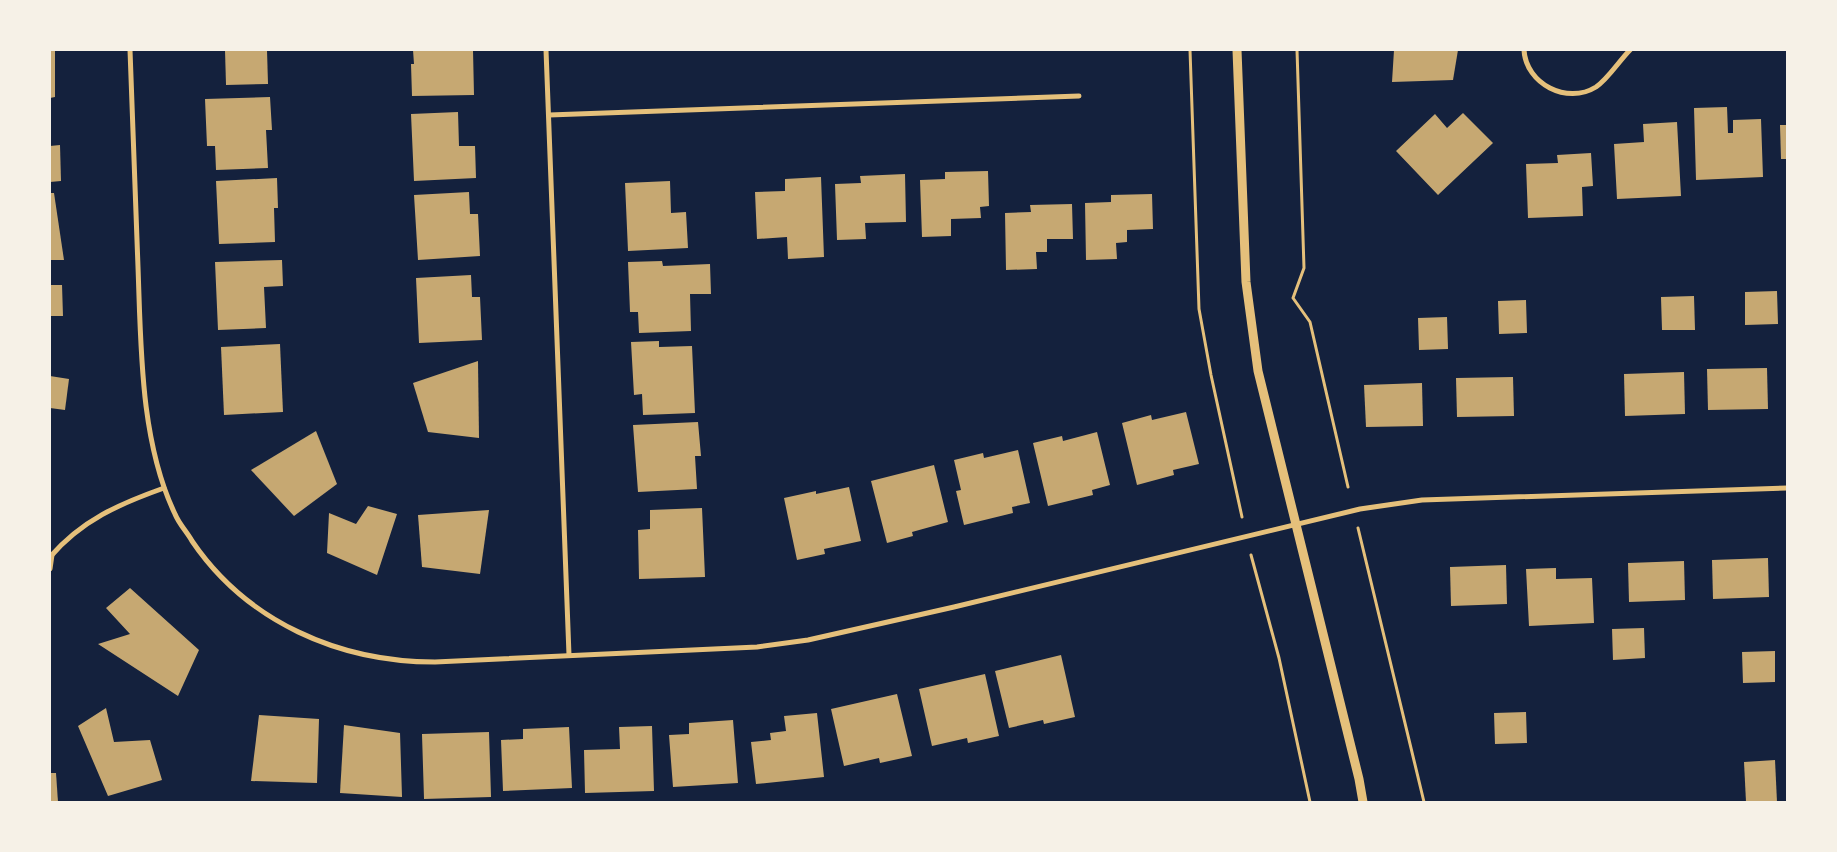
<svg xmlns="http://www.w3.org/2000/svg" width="1837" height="852" viewBox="0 0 1837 852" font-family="'Archivo Narrow',sans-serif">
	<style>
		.building { fill: #c6a872 }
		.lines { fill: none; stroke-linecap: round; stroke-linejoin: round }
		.path { stroke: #e5c07b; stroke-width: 3 }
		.minor { stroke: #e5c07b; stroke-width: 5 }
		.tertiary { stroke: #e5c07b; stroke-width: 9 }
	</style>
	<rect width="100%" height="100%" fill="#14213d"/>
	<g class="building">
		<path d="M 225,50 L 267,50 L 268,84 L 226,85 Z"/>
		<path d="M 413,50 L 473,50 L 474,95 L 412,96 L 411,64 L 414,64 Z"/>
		<path d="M 1394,50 L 1458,50 L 1453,80 L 1392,82 Z"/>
		<path d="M 50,51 L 55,51 L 55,97 L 50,98 Z"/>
		<path d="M 270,97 L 272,130 L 266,130 L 268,168 L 216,170 L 215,146 L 207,146 L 205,99 Z"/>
		<path d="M 1727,107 L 1728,133 L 1733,133 L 1733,120 L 1761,119 L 1763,177 L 1696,180 L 1694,108 Z"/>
		<path d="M 458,112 L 459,146 L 475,146 L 476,178 L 414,181 L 411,114 Z"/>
		<path d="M 1463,113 L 1493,143 L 1438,195 L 1396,151 L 1435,114 L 1447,128 Z"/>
		<path d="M 1677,122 L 1681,196 L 1617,199 L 1614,144 L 1644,142 L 1643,124 Z"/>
		<path d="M 1780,125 L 1787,125 L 1787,159 L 1781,159 Z"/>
		<path d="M 60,145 L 61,181 L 50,182 L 50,146 Z"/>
		<path d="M 1591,153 L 1593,186 L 1582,187 L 1583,216 L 1528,218 L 1526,164 L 1558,163 L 1557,155 Z"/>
		<path d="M 988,171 L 989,206 L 980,207 L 981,218 L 951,219 L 951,236 L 922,237 L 920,180 L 945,179 L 945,172 Z"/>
		<path d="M 905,174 L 906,222 L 865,223 L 866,239 L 837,240 L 835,184 L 861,183 L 860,176 Z"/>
		<path d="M 821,177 L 824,257 L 788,259 L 787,237 L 757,239 L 755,192 L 785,191 L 785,179 Z"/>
		<path d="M 277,178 L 278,208 L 274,208 L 275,242 L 219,244 L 216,181 Z"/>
		<path d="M 670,181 L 671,213 L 686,212 L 688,248 L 628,251 L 625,183 Z"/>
		<path d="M 469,192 L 470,214 L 478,214 L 480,256 L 418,260 L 414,195 Z"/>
		<path d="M 50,193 L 54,193 L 64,260 L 50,260 Z"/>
		<path d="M 1152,194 L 1153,229 L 1127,230 L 1127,242 L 1116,243 L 1117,259 L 1086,260 L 1085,203 L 1111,202 L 1111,195 Z"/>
		<path d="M 1072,204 L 1073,239 L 1047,239 L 1047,252 L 1036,252 L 1037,269 L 1006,270 L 1005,213 L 1031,212 L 1030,205 Z"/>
		<path d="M 282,260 L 283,286 L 264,287 L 266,328 L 218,330 L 215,262 Z"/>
		<path d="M 662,261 L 663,266 L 710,264 L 711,294 L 690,294 L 691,331 L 639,333 L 638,312 L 630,312 L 628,262 Z"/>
		<path d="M 471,275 L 472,297 L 480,297 L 482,340 L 419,343 L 416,278 Z"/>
		<path d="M 50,285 L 62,285 L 63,316 L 50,316 Z"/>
		<path d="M 1777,291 L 1778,324 L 1745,325 L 1745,292 Z"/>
		<path d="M 1694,296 L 1695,330 L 1662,330 L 1661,297 Z"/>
		<path d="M 1526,300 L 1527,333 L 1499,334 L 1498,301 Z"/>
		<path d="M 1447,317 L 1448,349 L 1419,350 L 1418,318 Z"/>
		<path d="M 659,341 L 659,347 L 692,346 L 695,413 L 643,415 L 642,394 L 634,395 L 631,342 Z"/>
		<path d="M 280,344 L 283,412 L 224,415 L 221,347 Z"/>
		<path d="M 478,361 L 479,438 L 428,432 L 413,383 Z"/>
		<path d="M 1767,368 L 1768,409 L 1708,410 L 1707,369 Z"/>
		<path d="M 1684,372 L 1685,414 L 1625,416 L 1624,374 Z"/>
		<path d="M 50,376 L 69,379 L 65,410 L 50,408 Z"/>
		<path d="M 1513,377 L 1514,416 L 1457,417 L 1456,378 Z"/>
		<path d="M 1422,383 L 1423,426 L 1366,427 L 1364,385 Z"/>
		<path d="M 1186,412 L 1199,464 L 1173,470 L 1174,475 L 1137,485 L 1122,423 L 1151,415 L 1152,420 Z"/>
		<path d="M 698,422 L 701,456 L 695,456 L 697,489 L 638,492 L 633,425 Z"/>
		<path d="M 316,431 L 337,484 L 294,516 L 251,470 Z"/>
		<path d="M 1097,432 L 1110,485 L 1092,490 L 1093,495 L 1048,506 L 1033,443 L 1062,436 L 1063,441 Z"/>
		<path d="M 1018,450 L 1030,503 L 1012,507 L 1013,513 L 964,525 L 956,491 L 961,490 L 954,460 L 983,453 L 984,458 Z"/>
		<path d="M 934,465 L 948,522 L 912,532 L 913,536 L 887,543 L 871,481 Z"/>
		<path d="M 849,487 L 861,541 L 824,549 L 825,554 L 797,560 L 784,498 L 816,491 L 816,494 Z"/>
		<path d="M 368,506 L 397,514 L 377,575 L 327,553 L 329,513 L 356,524 Z"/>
		<path d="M 702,508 L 705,577 L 639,579 L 638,530 L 650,529 L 650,510 Z"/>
		<path d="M 489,510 L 480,574 L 422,567 L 418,515 Z"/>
		<path d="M 1768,558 L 1769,597 L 1713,599 L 1712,560 Z"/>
		<path d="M 1684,561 L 1685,600 L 1629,602 L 1628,563 Z"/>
		<path d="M 1506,565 L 1507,604 L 1451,606 L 1450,567 Z"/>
		<path d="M 1556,568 L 1556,579 L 1592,578 L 1594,623 L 1529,626 L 1526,569 Z"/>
		<path d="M 130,588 L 199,650 L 178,696 L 98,644 L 130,634 L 106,608 Z"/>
		<path d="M 1644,628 L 1645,658 L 1613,660 L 1612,629 Z"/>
		<path d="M 1775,651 L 1775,682 L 1743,683 L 1742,652 Z"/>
		<path d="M 1061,655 L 1075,717 L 1044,724 L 1043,720 L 1009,728 L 995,671 Z"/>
		<path d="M 985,674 L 999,736 L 968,743 L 967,738 L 932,746 L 919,689 Z"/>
		<path d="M 897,694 L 912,756 L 880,763 L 879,758 L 844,766 L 831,709 Z"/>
		<path d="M 106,708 L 114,742 L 150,740 L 162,780 L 108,796 L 78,726 Z"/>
		<path d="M 1526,712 L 1527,743 L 1495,744 L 1494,713 Z"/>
		<path d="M 817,713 L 824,777 L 756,784 L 751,742 L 771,740 L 770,733 L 786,731 L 784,716 Z"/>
		<path d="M 259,715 L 319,719 L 317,783 L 251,781 Z"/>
		<path d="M 733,720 L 738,783 L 673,787 L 669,735 L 689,734 L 689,723 Z"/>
		<path d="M 344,725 L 400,733 L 402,797 L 340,793 Z"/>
		<path d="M 652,726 L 654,791 L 585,793 L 584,750 L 620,749 L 619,727 Z"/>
		<path d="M 569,727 L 572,788 L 503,791 L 501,740 L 523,739 L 523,729 Z"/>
		<path d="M 489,732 L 491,797 L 424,799 L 422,734 Z"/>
		<path d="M 1775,760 L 1777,802 L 1746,802 L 1744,762 Z"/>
		<path d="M 50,773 L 56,773 L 58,802 L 50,802 Z"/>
	</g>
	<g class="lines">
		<g class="path">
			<path d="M 1190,50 L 1199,309 L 1211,375 L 1242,517"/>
			<path d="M 1297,50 L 1304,268 L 1293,298 L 1310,322 L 1348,487"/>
			<path d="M 1358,528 L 1424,802"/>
			<path d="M 1251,555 L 1279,658 L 1310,802"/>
		</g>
		<g class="minor">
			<path d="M 130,50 C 132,122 135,194 138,267 C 141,346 140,441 175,514 C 179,524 187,532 192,541 C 247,622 339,662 435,662 L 757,647 L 808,640 L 954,607 L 1360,509 L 1422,500 L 1787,488"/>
			<path d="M 546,50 L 569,655"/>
			<path d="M 1524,50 C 1526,84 1567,105 1596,87 C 1608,79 1619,61 1630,50"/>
			<path d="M 549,115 L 1079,96"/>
			<path d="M 50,557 C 82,520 119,504 164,488"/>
			<path d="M 50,569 L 52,555"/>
		</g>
		<path class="tertiary" d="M 1237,50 L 1246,282 L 1258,371 L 1359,779 L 1363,802"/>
	</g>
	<rect width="1837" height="852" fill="none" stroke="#f6f1e7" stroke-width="102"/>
</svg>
